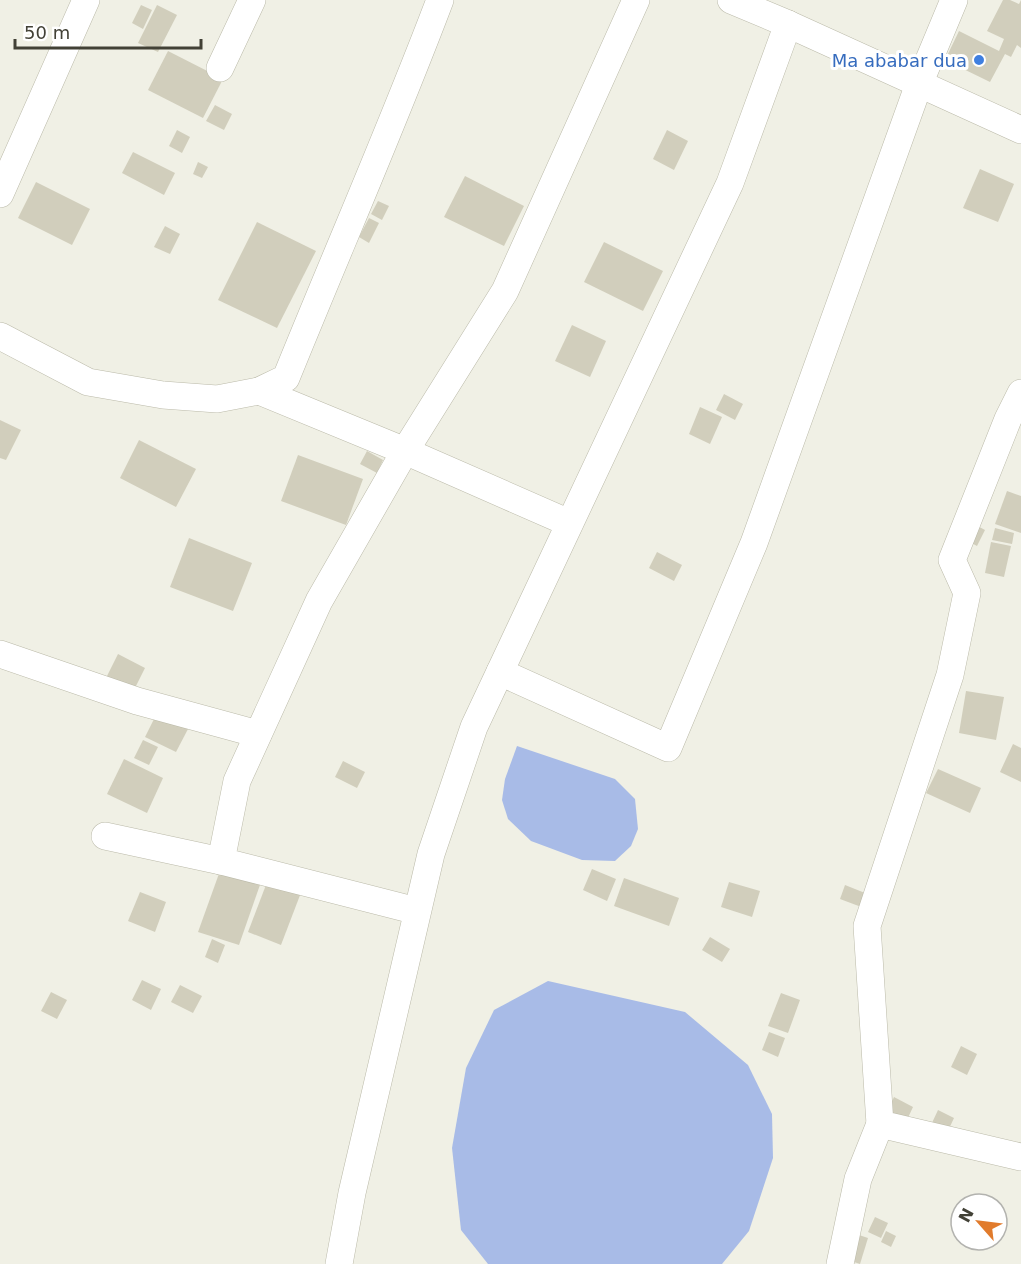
<svg xmlns="http://www.w3.org/2000/svg" width="1021" height="1264" viewBox="0 0 1021 1264" font-family="'DejaVu Sans',sans-serif">
	<style>
		.water { fill: #a8bbe7 }
		.building { fill: #d1cebc }
		.lines { fill: none; stroke-linecap: round; stroke-linejoin: round }
		.street-casing { stroke: #bbbaa9; stroke-width: 28 }
		.street { stroke: #fff; stroke-width: 27 }
		.shop-dot { fill: #3f7fe0; stroke: #fff; stroke-width: 2 }
		.labels { text-anchor: middle; dominant-baseline: central; stroke-width: 6; stroke-linejoin: round; paint-order: stroke }
		.shop-label { font-size: 18px; fill: #366cbe; stroke: #fff; text-anchor: end }
	</style>
	<rect width="100%" height="100%" fill="#f0f0e5"/>
	<g class="water">
		<path d="M 517,746 L 615,779 L 635,799 L 638,829 L 631,846 L 615,861 L 582,860 L 531,841 L 508,819 L 502,800 L 505,779 Z"/>
		<path d="M 548,981 L 685,1012 L 748,1065 L 772,1114 L 773,1158 L 749,1231 L 722,1264 L 488,1264 L 461,1230 L 452,1148 L 466,1068 L 494,1010 Z"/>
	</g>
	<g class="building">
		<path d="M 1003,0 L 1010,0 L 1019,4 L 1021,0 L 1021,48 L 1017,45 L 1011,57 L 1005,54 L 990,82 L 945,60 L 959,31 L 999,51 L 1004,39 L 987,31 Z"/>
		<path d="M 141,5 L 152,10 L 143,29 L 132,23 Z"/>
		<path d="M 157,5 L 177,15 L 158,52 L 138,43 Z"/>
		<path d="M 168,51 L 223,79 L 203,118 L 148,90 Z"/>
		<path d="M 215,105 L 232,114 L 224,130 L 206,121 Z"/>
		<path d="M 177,130 L 190,137 L 182,153 L 169,146 Z"/>
		<path d="M 667,130 L 688,141 L 674,170 L 653,159 Z"/>
		<path d="M 133,152 L 175,173 L 164,195 L 122,173 Z"/>
		<path d="M 198,162 L 208,167 L 202,178 L 193,174 Z"/>
		<path d="M 980,169 L 1014,184 L 998,222 L 963,208 Z"/>
		<path d="M 465,176 L 524,206 L 504,246 L 444,217 Z"/>
		<path d="M 36,182 L 90,209 L 72,245 L 18,218 Z"/>
		<path d="M 378,201 L 389,206 L 382,220 L 371,214 Z"/>
		<path d="M 369,218 L 379,223 L 369,243 L 359,237 Z"/>
		<path d="M 257,222 L 316,251 L 277,328 L 218,300 Z"/>
		<path d="M 165,226 L 180,234 L 170,254 L 154,247 Z"/>
		<path d="M 604,242 L 663,271 L 643,311 L 584,282 Z"/>
		<path d="M 572,325 L 606,341 L 590,377 L 555,361 Z"/>
		<path d="M 724,394 L 743,404 L 735,420 L 716,410 Z"/>
		<path d="M 700,407 L 722,417 L 710,444 L 689,434 Z"/>
		<path d="M 0,420 L 21,430 L 6,460 L 0,458 Z"/>
		<path d="M 139,440 L 196,469 L 176,507 L 120,478 Z"/>
		<path d="M 367,451 L 383,460 L 377,473 L 360,464 Z"/>
		<path d="M 298,455 L 363,479 L 346,525 L 281,501 Z"/>
		<path d="M 1007,491 L 1021,496 L 1021,533 L 995,524 Z"/>
		<path d="M 974,524 L 985,530 L 977,546 L 966,540 Z"/>
		<path d="M 995,528 L 1014,533 L 1012,544 L 992,540 Z"/>
		<path d="M 189,538 L 252,563 L 233,611 L 170,587 Z"/>
		<path d="M 991,542 L 1011,546 L 1004,577 L 985,573 Z"/>
		<path d="M 657,552 L 682,565 L 674,581 L 649,568 Z"/>
		<path d="M 118,654 L 145,668 L 131,696 L 104,682 Z"/>
		<path d="M 966,691 L 1004,697 L 996,740 L 959,733 Z"/>
		<path d="M 157,713 L 188,729 L 176,752 L 145,737 Z"/>
		<path d="M 143,740 L 158,747 L 149,765 L 134,758 Z"/>
		<path d="M 1013,744 L 1021,748 L 1021,782 L 1000,772 Z"/>
		<path d="M 124,759 L 163,778 L 147,813 L 107,794 Z"/>
		<path d="M 343,761 L 365,772 L 357,788 L 335,777 Z"/>
		<path d="M 938,769 L 981,788 L 970,813 L 926,793 Z"/>
		<path d="M 221,868 L 261,882 L 239,945 L 198,932 Z"/>
		<path d="M 592,869 L 616,879 L 607,901 L 583,890 Z"/>
		<path d="M 269,877 L 302,890 L 281,945 L 248,932 Z"/>
		<path d="M 624,878 L 679,898 L 669,926 L 614,906 Z"/>
		<path d="M 729,882 L 760,891 L 752,917 L 721,907 Z"/>
		<path d="M 845,885 L 870,895 L 864,908 L 840,899 Z"/>
		<path d="M 140,892 L 166,902 L 155,932 L 128,921 Z"/>
		<path d="M 710,937 L 730,949 L 722,962 L 702,950 Z"/>
		<path d="M 212,939 L 225,945 L 218,963 L 205,957 Z"/>
		<path d="M 142,980 L 161,989 L 151,1010 L 132,1000 Z"/>
		<path d="M 180,985 L 202,996 L 193,1013 L 171,1002 Z"/>
		<path d="M 51,992 L 67,1000 L 57,1019 L 41,1011 Z"/>
		<path d="M 781,993 L 800,1000 L 788,1033 L 768,1026 Z"/>
		<path d="M 769,1032 L 785,1038 L 778,1057 L 762,1050 Z"/>
		<path d="M 961,1046 L 977,1054 L 967,1075 L 951,1067 Z"/>
		<path d="M 894,1097 L 913,1107 L 906,1122 L 887,1112 Z"/>
		<path d="M 938,1110 L 954,1118 L 947,1133 L 931,1125 Z"/>
		<path d="M 875,1217 L 888,1223 L 881,1238 L 868,1232 Z"/>
		<path d="M 886,1231 L 896,1236 L 891,1247 L 881,1242 Z"/>
		<path d="M 853,1233 L 868,1238 L 860,1264 L 845,1259 Z"/>
	</g>
	<g class="lines">
		<g class="street-casing">
			<g id="street">
				<path d="M 731,0 L 788,24 L 1021,130"/>
				<path d="M 220,68 L 252,0"/>
				<path d="M 0,194 L 86,0"/>
				<path d="M 0,336 L 88,382 L 163,395 L 217,399 L 259,391 L 286,378 C 337,252 392,127 440,0"/>
				<path d="M 259,391 L 405,451 L 569,523"/>
				<path d="M 1021,393 L 1008,419 L 952,560 L 967,593 L 950,675 L 867,926 L 880,1124 L 1021,1157"/>
				<path d="M 0,654 L 137,701 L 258,734"/>
				<path d="M 500,672 L 668,748 L 754,543 L 919,84 L 954,0"/>
				<path d="M 105,836 L 221,861"/>
				<path d="M 417,911 L 221,861 L 237,781 L 319,601 L 405,451 L 505,291 L 636,0"/>
				<path d="M 339,1264 L 352,1193 L 431,854 L 474,727 L 730,183 L 788,24"/>
				<path d="M 840,1264 L 858,1179 L 880,1124"/>
			</g>
		</g>
		<use href="#street" class="street"/>
	</g>
	<circle class="shop-dot" cx="979" cy="60" r="6"/>
	<g class="labels">
		<g class="shop-label">
			<text x="967" y="60">Ma ababar dua</text>
		</g>
	</g>
	<g transform="translate(979 1222) rotate(298)"><circle r="28" fill="#ffffff" stroke="#b3b3af" stroke-width="1.5"/>
	<path d="M0-4.5L10 22L0 15L-10 22Z" fill="#e17b2c"/>
	<text y="-9" font-size="16" font-weight="bold" text-anchor="middle" fill="#424136">N</text>
	</g>
	<path d="M15 39v9h186v-9" fill="none" stroke="#424136" stroke-width="3"/>
	<text x="24" y="39" font-size="18" fill="#424136" stroke="#ffffff" stroke-width="4.5" paint-order="stroke">50 m</text>
</svg>
